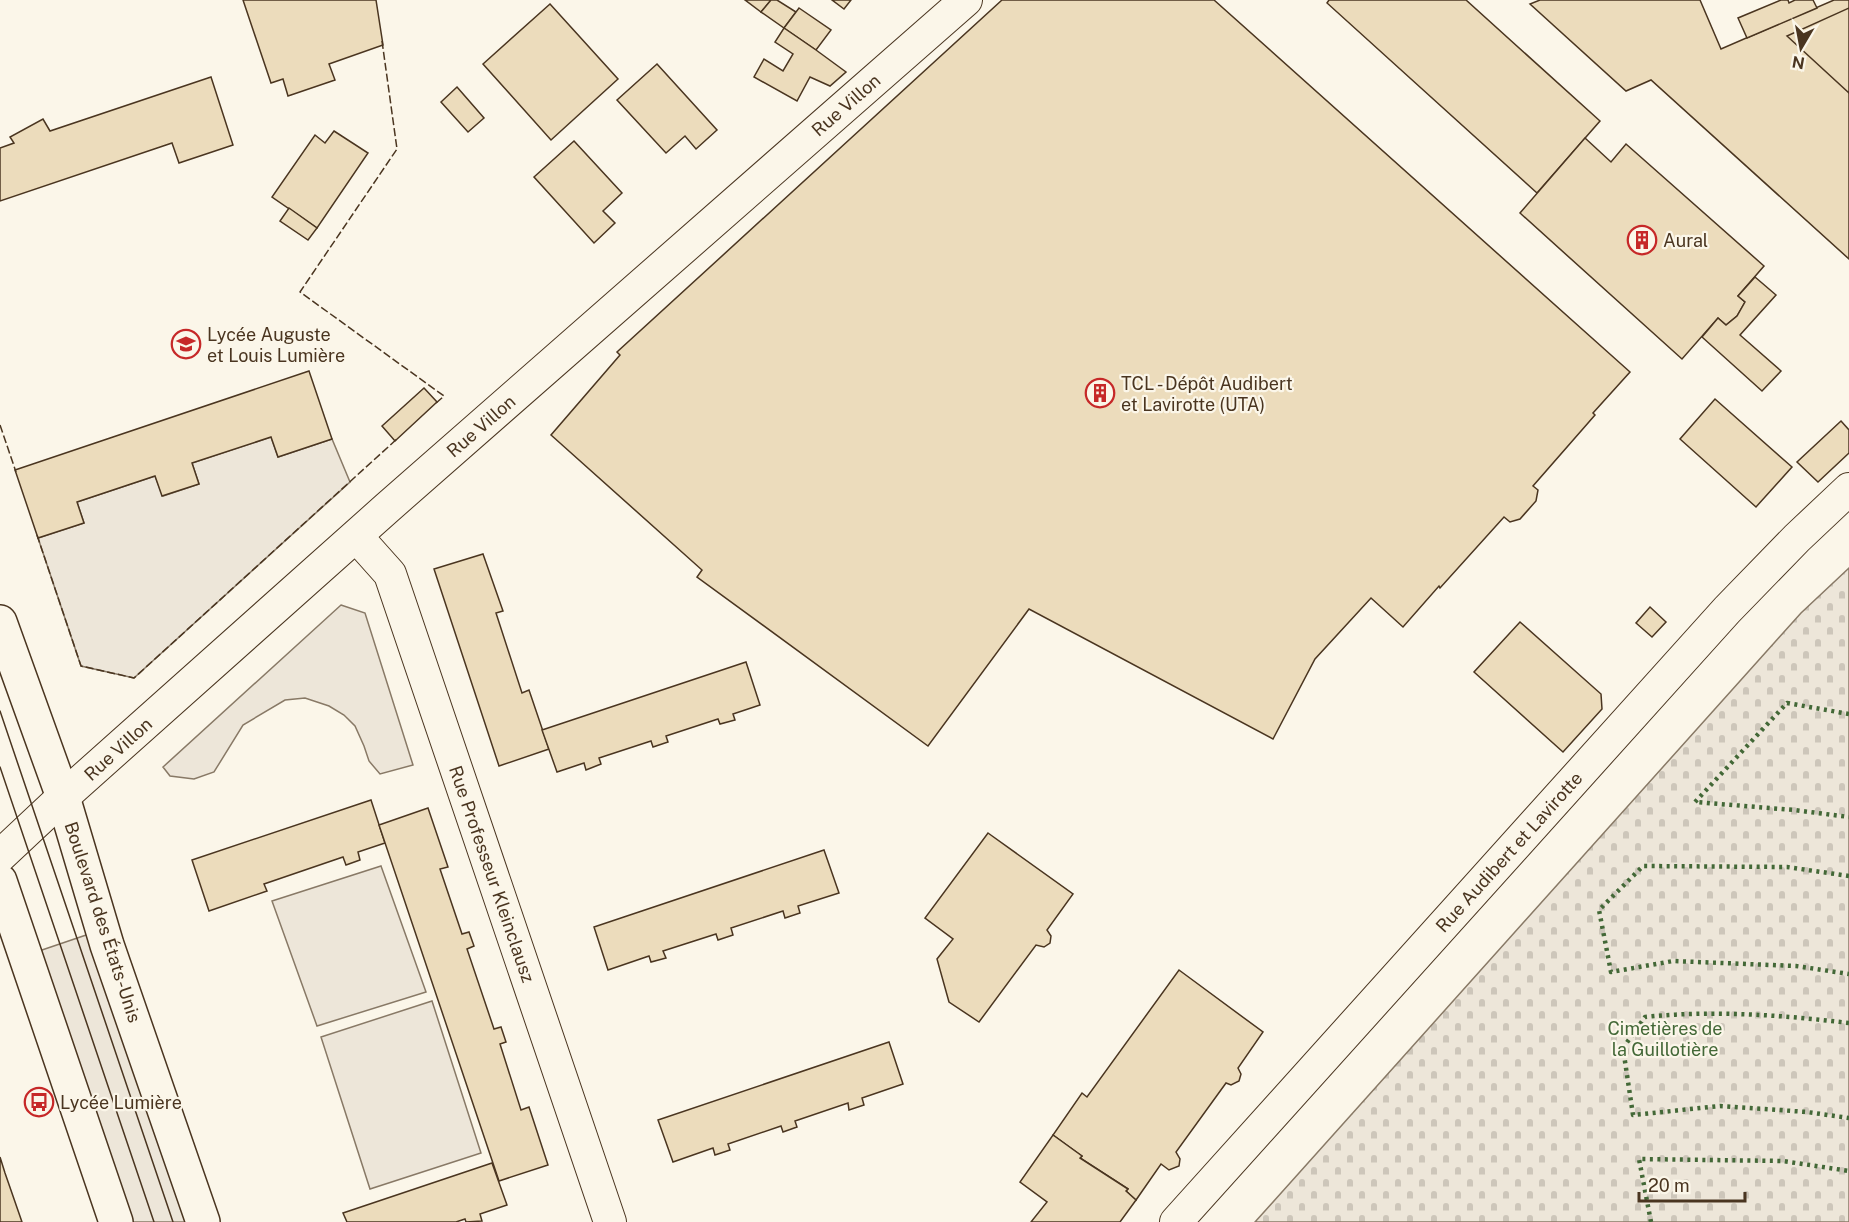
<svg xmlns="http://www.w3.org/2000/svg" width="1849" height="1222" viewBox="0 0 1849 1222" font-family="'Public Sans',sans-serif">
	<style>
		.green { fill: #ede6d9; stroke: #887966; stroke-width: 1.5 }
		.cemetery { fill: url(#cemetery-stones); stroke: #887966; stroke-width: 1.5 }
		.building { fill: #ecdcbc; stroke: #4a3520; stroke-width: 1.5 }
		.lines { fill: none; stroke-linecap: round; stroke-linejoin: round }
		.minor-casing { stroke: #4a3520; stroke-width: 34 }
		.secondary-casing { stroke: #4a3520; stroke-width: 36 }
		.minor { stroke: #fbf6e9; stroke-width: 32 }
		.secondary { stroke: #fbf6e9; stroke-width: 33 }
		.tram { stroke: #4a3520; stroke-width: 1.5 }
		.hedge { stroke: #436837; stroke-width: 4.5; stroke-dasharray: 3 4.5; stroke-linecap: butt }
		.fence { stroke: #4a3520; stroke-width: 1.5; stroke-dasharray: 8 3; stroke-linecap: butt }
		.labels { text-anchor: middle; dominant-baseline: central; stroke-width: 4.5; stroke-linejoin: round; paint-order: stroke }
		.street-label { font-size: 18px; fill: #4a3520; stroke: #fbf6e9 }
		.poi-label { font-size: 18px; fill: #4a3520; stroke: #fbf6e9; text-anchor: start }
		.park-label { font-size: 18px; fill: #436837; stroke: #fbf6e9 }
	</style>
	<defs>
		<pattern id="cemetery-stones" width="16" height="16" patternUnits="userSpaceOnUse" patternTransform="scale(1.5)"><rect width="16" height="16" fill="#ede6d9"/><path d="M2 7V4a2 2 0 0 1 4 0v3zM10 15v-3a2 2 0 0 1 4 0v3z" fill="#cdc6ba"/></pattern>
	</defs>
	<rect width="100%" height="100%" fill="#fbf6e9"/>
	<g class="green">
		<path d="M 271,437 L 278,457 L 332,439 L 350,482 L 134,678 L 81,666 L 38,538 L 84,523 L 77,502 L 155,476 L 163,496 L 199,484 L 192,463 Z"/>
		<path d="M 341,605 L 365,613 L 413,765 L 380,774 L 369,761 L 364,746 L 355,726 L 344,715 L 329,706 L 305,698 L 285,700 L 243,725 L 214,772 L 194,779 L 170,776 L 163,767 Z"/>
		<path d="M 381,866 L 426,992 L 317,1026 L 272,901 Z"/>
		<path d="M 95,932 L 193,1222 L 130,1222 L 39,951 Z"/>
		<path d="M 432,1001 L 481,1153 L 370,1189 L 321,1037 Z"/>
	</g>
	<path class="cemetery" d="M 1849,568 L 1849,1222 L 1255,1222 L 1801,613 Z"/>
	<g class="building">
		<path d="M 243,0 L 376,0 L 383,45 L 329,64 L 335,80 L 288,96 L 283,79 L 271,83 Z"/>
		<path d="M 745,0 L 771,0 L 761,12 Z"/>
		<path d="M 771,0 L 777,0 L 796,12 L 784,28 L 761,12 Z"/>
		<path d="M 832,0 L 851,0 L 844,9 Z"/>
		<path d="M 1002,0 L 1214,0 L 1630,372 L 1593,413 L 1595,415 L 1533,486 L 1538,490 L 1536,501 L 1520,519 L 1510,522 L 1504,517 L 1440,588 L 1439,586 L 1403,627 L 1371,598 L 1315,659 L 1273,739 L 1029,609 L 928,746 L 697,577 L 702,570 L 551,435 L 620,355 L 617,352 Z"/>
		<path d="M 1329,0 L 1466,0 L 1600,121 L 1537,193 L 1327,3 Z"/>
		<path d="M 1540,0 L 1700,0 L 1721,49 L 1834,0 L 1849,0 L 1849,259 L 1651,80 L 1626,91 L 1530,4 Z"/>
		<path d="M 1781,0 L 1788,0 L 1789,3 L 1795,0 L 1813,0 L 1817,8 L 1747,38 L 1738,18 Z"/>
		<path d="M 550,4 L 618,79 L 551,140 L 483,64 Z"/>
		<path d="M 799,8 L 831,30 L 816,50 L 784,28 Z"/>
		<path d="M 1849,8 L 1849,93 L 1787,36 Z"/>
		<path d="M 784,28 L 816,50 L 846,72 L 830,86 L 810,77 L 797,101 L 754,77 L 764,59 L 783,71 L 793,54 L 775,42 Z"/>
		<path d="M 657,64 L 717,130 L 696,149 L 685,136 L 666,153 L 617,100 Z"/>
		<path d="M 211,77 L 233,145 L 179,163 L 172,143 L 0,201 L 0,148 L 14,143 L 10,137 L 43,119 L 50,131 Z"/>
		<path d="M 457,87 L 484,118 L 468,132 L 441,102 Z"/>
		<path d="M 334,131 L 368,153 L 317,228 L 272,197 L 315,135 L 325,143 Z"/>
		<path d="M 1585,138 L 1611,162 L 1626,144 L 1764,266 L 1738,296 L 1745,302 L 1737,316 L 1726,325 L 1718,318 L 1682,359 L 1520,213 Z"/>
		<path d="M 574,141 L 622,193 L 603,211 L 615,223 L 594,243 L 534,177 Z"/>
		<path d="M 289,208 L 317,228 L 308,240 L 280,221 Z"/>
		<path d="M 1755,277 L 1776,295 L 1740,335 L 1781,371 L 1762,391 L 1702,337 L 1718,318 L 1726,325 L 1737,316 L 1745,302 L 1738,296 Z"/>
		<path d="M 309,371 L 332,439 L 278,457 L 271,437 L 192,463 L 199,484 L 162,496 L 155,476 L 77,502 L 84,523 L 38,538 L 15,470 Z"/>
		<path d="M 424,388 L 437,402 L 395,441 L 382,426 Z"/>
		<path d="M 1715,399 L 1792,467 L 1756,507 L 1680,439 Z"/>
		<path d="M 1841,421 L 1849,430 L 1849,453 L 1818,482 L 1797,462 Z"/>
		<path d="M 483,554 L 503,611 L 496,613 L 522,693 L 529,690 L 549,749 L 499,766 L 434,569 Z"/>
		<path d="M 1650,607 L 1666,622 L 1652,637 L 1636,623 Z"/>
		<path d="M 1520,622 L 1601,694 L 1602,709 L 1563,752 L 1474,672 Z"/>
		<path d="M 746,662 L 760,705 L 733,714 L 735,720 L 720,724 L 718,719 L 666,736 L 668,742 L 653,747 L 651,741 L 599,758 L 601,764 L 586,770 L 584,763 L 557,772 L 542,730 Z"/>
		<path d="M 371,800 L 385,843 L 358,852 L 360,860 L 346,865 L 343,857 L 264,884 L 267,891 L 209,911 L 192,860 Z"/>
		<path d="M 428,808 L 448,867 L 440,869 L 462,934 L 469,932 L 474,946 L 467,949 L 494,1029 L 501,1027 L 506,1042 L 500,1044 L 521,1110 L 529,1107 L 548,1165 L 499,1181 L 379,825 Z"/>
		<path d="M 988,833 L 1073,894 L 1047,930 L 1051,936 L 1050,943 L 1044,947 L 1036,945 L 979,1022 L 949,1002 L 937,959 L 953,939 L 925,918 Z"/>
		<path d="M 824,850 L 839,893 L 798,906 L 800,913 L 785,918 L 783,911 L 731,928 L 733,935 L 718,940 L 716,934 L 663,951 L 666,958 L 651,962 L 649,956 L 608,970 L 594,927 Z"/>
		<path d="M 1179,970 L 1263,1032 L 1238,1068 L 1241,1074 L 1239,1081 L 1231,1085 L 1226,1083 L 1176,1152 L 1180,1159 L 1179,1166 L 1169,1170 L 1161,1164 L 1136,1200 L 1126,1191 L 1128,1189 L 1080,1158 L 1082,1156 L 1053,1135 L 1082,1093 L 1087,1097 Z"/>
		<path d="M 889,1042 L 903,1084 L 862,1098 L 864,1105 L 849,1110 L 848,1103 L 795,1121 L 797,1127 L 783,1132 L 781,1126 L 728,1144 L 730,1150 L 715,1155 L 713,1148 L 673,1162 L 658,1120 Z"/>
		<path d="M 1053,1135 L 1082,1156 L 1080,1158 L 1128,1189 L 1126,1191 L 1136,1200 L 1120,1222 L 1031,1222 L 1047,1202 L 1020,1182 Z"/>
		<path d="M 0,1157 L 5,1173 L 22,1222 L 0,1222 Z"/>
		<path d="M 492,1163 L 507,1205 L 480,1214 L 482,1221 L 466,1222 L 465,1219 L 456,1222 L 347,1222 L 343,1213 Z"/>
	</g>
	<g class="lines">
		<g class="minor-casing">
			<g id="minor">
				<path d="M 357,537 L 390,574 L 610,1222"/>
				<path d="M 0,856 L 63,797 L 387,508 L 966,0"/>
				<path d="M 1176,1222 L 1727,610 L 1797,538 L 1849,489"/>
			</g>
		</g>
		<g class="secondary-casing">
			<g id="secondary">
				<path d="M 0,622 L 63,797 L 107,945 L 203,1222"/>
				<path d="M 0,881 L 116,1222"/>
			</g>
		</g>
		<use href="#minor" class="minor"/>
		<use href="#secondary" class="secondary"/>
		<g class="tram">
			<path d="M 0,711 L 173,1222"/>
			<path d="M 0,767 L 154,1222"/>
		</g>
		<g class="hedge">
			<path d="M 1849,714 L 1787,703 L 1695,802 L 1794,810 L 1849,817"/>
			<path d="M 1849,876 L 1787,867 L 1643,866 L 1599,910 L 1611,972 L 1673,961 L 1796,966 L 1849,974"/>
			<path d="M 1849,1023 C 1782,1015 1713,1010 1645,1017 L 1623,1048 L 1633,1115 L 1720,1106 L 1807,1112 L 1849,1118"/>
			<path d="M 1651,1222 L 1639,1159 L 1783,1161 L 1849,1171"/>
		</g>
		<g class="fence">
			<path d="M 382,41 L 397,149 L 300,292 L 444,396 L 435,404"/>
			<path d="M 0,425 L 16,472"/>
			<path d="M 37,535 L 81,666 L 134,678 L 398,438"/>
		</g>
	</g>
	<defs>
		<g id="building-ring" transform="scale(1.5)"><circle r="9.5" fill="#fbf6e9" stroke="#c62828" stroke-width="1.5"/><path d="M-4-6H4V6H1V3H-1V6H-4ZM-2.5-4.3h1.7v1.8h-1.7ZM.8-4.3h1.7v1.8H.8ZM-2.5-1h1.7V.8h-1.7ZM.8-1h1.7V.8H.8Z" fill="#c62828"/></g>
		<g id="school-ring" transform="scale(1.5)"><circle r="9.5" fill="#fbf6e9" stroke="#c62828" stroke-width="1.5"/><path d="M0-5L7-2L0 1L-7-2ZM-4 1L0 2.5L4 1V4Q0 6-4 4Z" fill="#c62828"/></g>
		<g id="bus-ring" transform="scale(1.5)"><circle r="9.5" fill="#fbf6e9" stroke="#c62828" stroke-width="1.5"/><path d="M-5-6H5V4H4V6H2V4H-2V6H-4V4H-5ZM-3.5-4V0h7V-4ZM-3.5 1.2v1.5H-2V1.2ZM2 1.2v1.5H3.5V1.2Z" fill="#c62828"/></g>
	</defs>
	<g fill-rule="evenodd">
		<use href="#building-ring" x="1642" y="240"/>
		<use href="#school-ring" x="186" y="344"/>
		<use href="#building-ring" x="1100" y="393"/>
		<use href="#bus-ring" x="39" y="1102"/>
	</g>
	<g class="labels">
		<g class="street-label">
			<text transform="translate(846 105) rotate(-41)">Rue Villon</text>
			<text transform="translate(481 426) rotate(-41)">Rue Villon</text>
			<text transform="translate(118 749) rotate(-42)">Rue Villon</text>
			<text transform="translate(1509 852) rotate(-48)">Rue Audibert et Lavirotte</text>
			<text transform="translate(492 874) rotate(71)">Rue Professeur Kleinclausz</text>
			<text transform="translate(103 922) rotate(72)">Boulevard des États-Unis</text>
		</g>
		<g class="poi-label">
			<text x="1663" y="240">Aural</text>
			<text x="207" y="334">Lycée Auguste<tspan x="207" dy="21">et Louis Lumière</tspan></text>
			<text x="1121" y="383">TCL - Dépôt Audibert<tspan x="1121" dy="21">et Lavirotte (UTA)</tspan></text>
			<text x="60" y="1102">Lycée Lumière</text>
		</g>
		<g class="park-label">
			<text x="1665" y="1028">Cimetières de<tspan x="1665" dy="21">la Guillotière</tspan></text>
		</g>
	</g>
	<g transform="translate(1801 48) rotate(190)" stroke="#fbf6e9" stroke-width="4.5" paint-order="stroke">
	<path d="M0-4.5L10 22L0 15L-10 22Z" fill="#4a3520"/>
	<text y="-9" font-size="16" font-weight="bold" text-anchor="middle" fill="#4a3520">N</text>
	</g>
	<path d="M1639 1192v9h106v-9" fill="none" stroke="#4a3520" stroke-width="3"/>
	<text x="1648" y="1192" font-size="18" fill="#4a3520" stroke="#fbf6e9" stroke-width="4.5" paint-order="stroke">20 m</text>
</svg>
